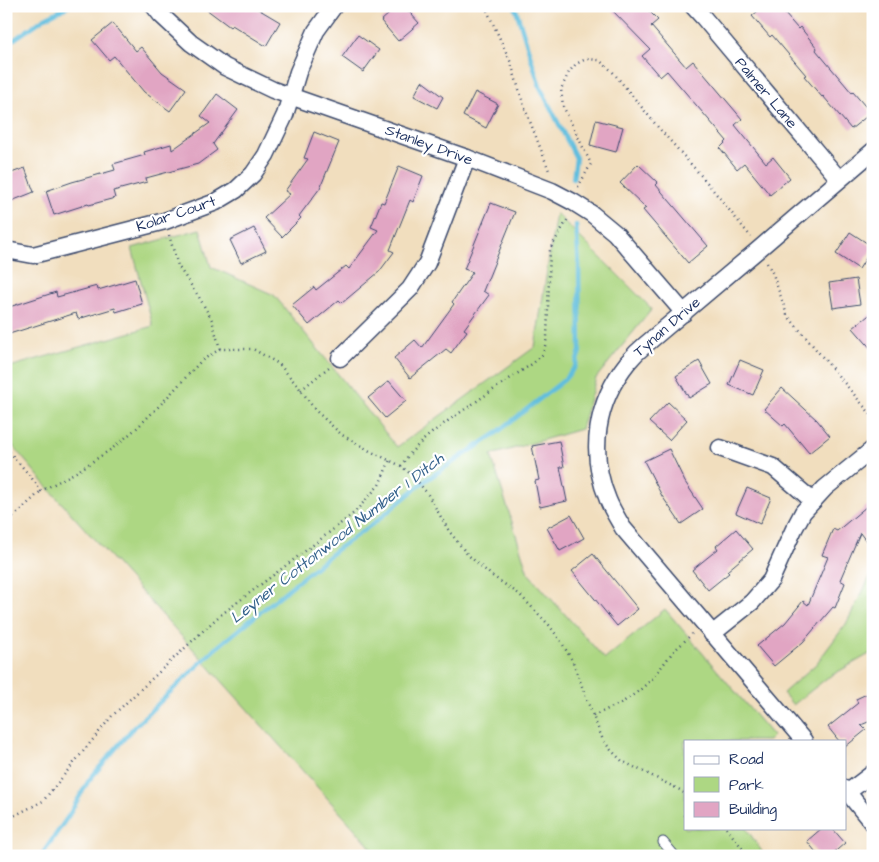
<svg xmlns="http://www.w3.org/2000/svg" width="879" height="862" viewBox="0 0 879 862" font-family="'Architects Daughter',sans-serif">
	<style>
		.green { fill: #add783; stroke: #648370 }
		.lines { fill: none; stroke-linecap: round; stroke-linejoin: round }
		.stream { stroke: #60bede; stroke-width: 4.5 }
		.building { fill: #e1a5c3 }
		.lane-casing { stroke: #3b496c; stroke-width: 11 }
		.street-casing { stroke: #3b496c; stroke-width: 19 }
		.path { stroke: #3b496c; stroke-width: 2.5; stroke-dasharray: 1 4; stroke-linecap: butt }
		.lane { stroke: #fff; stroke-width: 9 }
		.street { stroke: #fff; stroke-width: 16 }
		.labels { text-anchor: middle; dominant-baseline: central; stroke-width: 4.5; stroke-linejoin: round; paint-order: stroke }
		.street-label { font-size: 15px; fill: #1b2f5e; stroke: #fff }
		.water-label { font-size: 16px; font-style: italic; fill: #33618b; stroke: #fff }
	</style>
	<rect width="100%" height="100%" fill="#fff"/>
	<filter id="ink" filterUnits="userSpaceOnUse"><feTurbulence type="fractalNoise" baseFrequency=".02" numOctaves="2"/><feDisplacementMap in="SourceGraphic" scale="10" xChannelSelector="R" yChannelSelector="G"/><feConvolveMatrix kernelMatrix="1 2 1 2 8 2 1 2 1" color-interpolation-filters="sRGB"/></filter>
	<filter id="wash" filterUnits="userSpaceOnUse"><feTurbulence type="fractalNoise" baseFrequency=".0096" numOctaves="4" result="noise"/><feDisplacementMap in="SourceGraphic" scale="20" xChannelSelector="R" yChannelSelector="G"/><feGaussianBlur stdDeviation="1.12" result="paint"/><feColorMatrix in="noise" values="0 0 0 0 0 0 0 0 0 0 0 0 0 0 0 0 0 1.4 0 .05"/><feComposite in="paint" operator="in"/></filter>
	<g filter="url(#wash)">
		<rect width="100%" height="100%" fill="#f1debe"/>
		<g class="green">
			<path d="M 556,213 L 652,309 L 596,378 L 581,429 L 491,455 L 528,573 L 605,659 L 665,609 L 773,736 L 768,741 L 685,741 L 685,828 L 746,828 L 765,856 L 377,856 L 364,839 L 57,498 L 6,438 L 6,368 L 153,326 L 132,248 L 200,229 L 211,267 L 274,295 L 397,447 L 535,347 Z"/>
			<path d="M 873,571 L 873,652 L 827,678 L 793,705 L 783,693 L 816,664 L 846,624 Z"/>
		</g>
		<g class="lines">
			<g class="stream">
				<path d="M 515,6 L 540,87 L 576,158 L 573,179"/>
				<path d="M 6,45 L 45,18 L 69,6"/>
				<path d="M 41,856 L 69,815 L 89,780 L 133,728 L 215,649 L 336,550 L 374,523 L 426,480 L 494,435 L 564,380 L 575,367 L 580,351 L 579,265 L 576,225"/>
			</g>
		</g>
		<g id="blocks">
			<g class="building">
				<path d="M 202,6 L 253,6 L 280,22 L 266,46 L 232,25 L 230,27 Z"/>
				<path d="M 398,6 L 404,6 L 419,23 L 398,41 L 381,21 Z"/>
				<path d="M 608,6 L 644,6 L 658,20 L 651,26 L 686,67 L 693,61 L 742,119 L 735,125 L 766,163 L 773,157 L 790,178 L 770,195 L 744,163 L 737,169 L 720,148 L 727,141 L 667,71 L 660,77 L 642,56 L 650,49 Z"/>
				<path d="M 764,6 L 778,6 L 798,29 L 800,27 L 817,48 L 816,50 L 852,93 L 853,92 L 871,113 L 851,129 L 823,96 L 822,97 L 804,76 L 806,75 L 772,35 L 770,37 L 752,16 Z"/>
				<path d="M 113,23 L 136,51 L 141,47 L 162,72 L 186,89 L 170,111 L 144,92 L 114,56 L 109,60 L 92,40 Z"/>
				<path d="M 358,35 L 379,50 L 363,72 L 342,57 Z"/>
				<path d="M 422,81 L 443,97 L 437,108 L 414,96 Z"/>
				<path d="M 475,92 L 498,104 L 486,128 L 463,116 Z"/>
				<path d="M 217,94 L 238,110 L 213,144 L 217,150 L 198,164 L 146,178 L 147,182 L 113,191 L 115,198 L 89,205 L 88,204 L 54,215 L 46,191 L 72,182 L 115,170 L 113,164 L 145,155 L 144,152 L 171,144 L 172,150 L 210,123 L 201,116 Z"/>
				<path d="M 596,120 L 623,127 L 616,152 L 590,145 Z"/>
				<path d="M 314,132 L 339,142 L 320,188 L 299,216 L 301,218 L 282,237 L 264,218 L 290,194 L 285,191 L 308,159 L 304,158 Z"/>
				<path d="M 638,164 L 658,183 L 656,185 L 708,246 L 688,263 L 643,210 L 646,208 L 620,183 Z"/>
				<path d="M 399,166 L 423,176 L 413,202 L 410,200 L 390,250 L 394,252 L 379,272 L 342,303 L 339,300 L 309,325 L 292,305 L 314,287 L 316,290 L 346,266 L 349,269 L 378,230 L 371,227 L 381,202 L 384,203 Z"/>
				<path d="M 25,168 L 34,192 L 9,202 L 6,195 L 6,175 Z"/>
				<path d="M 491,203 L 515,212 L 483,291 L 489,295 L 464,329 L 467,331 L 451,353 L 446,349 L 410,378 L 394,358 L 415,340 L 422,348 L 454,304 L 452,302 L 473,272 L 464,269 Z"/>
				<path d="M 254,228 L 266,251 L 241,263 L 230,240 Z"/>
				<path d="M 850,232 L 873,247 L 859,269 L 836,254 Z"/>
				<path d="M 135,279 L 142,304 L 116,312 L 115,308 L 78,319 L 76,313 L 6,335 L 6,308 L 56,292 L 57,297 L 97,286 L 98,290 Z"/>
				<path d="M 856,279 L 860,304 L 833,308 L 829,283 Z"/>
				<path d="M 873,312 L 873,351 L 853,328 Z"/>
				<path d="M 740,360 L 764,370 L 753,395 L 729,385 Z"/>
				<path d="M 699,361 L 712,384 L 689,398 L 676,376 Z"/>
				<path d="M 389,381 L 406,401 L 385,418 L 368,398 Z"/>
				<path d="M 782,388 L 817,420 L 830,436 L 809,453 L 785,424 L 783,426 L 764,409 Z"/>
				<path d="M 668,402 L 687,420 L 669,440 L 649,422 Z"/>
				<path d="M 559,441 L 564,467 L 560,467 L 567,501 L 540,507 L 535,481 L 539,480 L 532,446 Z"/>
				<path d="M 669,449 L 685,482 L 703,509 L 681,524 L 662,496 L 644,461 Z"/>
				<path d="M 747,488 L 771,498 L 760,524 L 736,513 Z"/>
				<path d="M 873,501 L 873,535 L 866,541 L 860,533 L 840,580 L 845,583 L 835,608 L 833,607 L 803,642 L 774,666 L 757,646 L 785,623 L 803,601 L 808,605 L 828,557 L 822,555 L 833,529 L 837,531 Z"/>
				<path d="M 571,515 L 584,538 L 560,551 L 547,528 Z"/>
				<path d="M 736,529 L 753,549 L 727,571 L 729,573 L 708,590 L 692,570 L 718,549 L 716,546 Z"/>
				<path d="M 593,554 L 638,609 L 617,626 L 572,571 Z"/>
				<path d="M 873,691 L 873,720 L 861,725 L 866,730 L 845,747 L 845,741 L 839,741 L 828,727 L 858,703 L 856,699 Z"/>
				<path d="M 822,828 L 832,828 L 845,843 L 830,856 L 819,856 L 807,841 Z"/>
			</g>
		</g>
	</g>
	<g filter="url(#ink)">
		<use href="#blocks" fill-opacity="0" stroke="#3b496c" stroke-width="1"/>
		<g class="lines">
			<g class="lane-casing">
				<path id="lane" d="M 663,842 L 675,856"/>
			</g>
			<g class="street-casing">
				<g id="street">
					<path d="M 154,6 L 161,15 L 191,43 L 225,67 L 273,90 L 467,158 L 552,191 L 573,202 L 592,214 L 615,233 L 684,313"/>
					<path d="M 693,6 L 703,17 L 839,179"/>
					<path d="M 6,250 L 33,255 L 165,221 L 216,202 L 236,190 L 253,174 L 266,155 L 285,115 L 298,72 L 316,31 L 334,6"/>
					<path d="M 340,358 L 410,289 L 427,263 L 467,158"/>
					<path d="M 720,448 L 773,467 L 813,501"/>
					<path d="M 712,634 L 752,602 L 771,580 L 794,529 L 803,512 L 825,488 L 873,449"/>
					<path d="M 804,741 L 623,528 C 618,519 612,510 608,500 C 588,452 596,402 628,362 C 633,356 639,350 645,345 L 759,249 L 873,151"/>
					<path d="M 845,789 L 873,824"/>
					<path d="M 848,792 L 873,773"/>
				</g>
			</g>
			<g class="path">
				<path d="M 485,6 L 511,63 L 524,106 L 550,173"/>
				<path d="M 578,187 L 591,164 L 563,106 L 561,89 L 569,72 L 576,64 L 586,59 L 599,60 L 612,71 L 657,126 L 705,180 L 751,237"/>
				<path d="M 169,235 L 178,266 L 199,297 L 212,320 L 220,349"/>
				<path d="M 767,263 L 773,274 L 787,315 L 873,417"/>
				<path d="M 301,390 L 329,367"/>
				<path d="M 6,448 L 31,477 L 41,491 L 78,471 L 113,448 L 138,427 L 161,404 L 201,361 L 220,349 L 253,349 L 279,364 L 301,390 L 315,410 L 342,435 L 370,451 L 401,466 L 413,476 L 427,493 L 449,531 L 467,554 L 491,575 L 519,594 L 549,625 L 562,643 L 573,662 L 593,716 L 603,740 L 611,750 L 622,761 L 680,790 L 685,794"/>
				<path d="M 401,466 C 418,439 448,421 474,403 C 493,390 512,377 532,364 L 543,354 L 547,338 L 550,249 L 569,217"/>
				<path d="M 6,524 L 41,491"/>
				<path d="M 593,716 L 623,702 L 639,691 L 653,678 L 672,653 L 692,634"/>
				<path d="M 684,816 L 685,810"/>
				<path d="M 6,820 L 43,801 L 112,716 L 218,617 L 317,542 L 354,513 L 379,485 L 390,460"/>
				<path d="M 726,828 L 736,840 L 748,856"/>
			</g>
			<use href="#lane" class="lane"/>
			<use href="#street" class="street"/>
		</g>
	</g>
	<g class="labels">
		<g class="street-label">
			<text transform="translate(766 93) rotate(50)">Palmer Lane</text>
			<text transform="translate(429 145) rotate(20)">Stanley Drive</text>
			<text transform="translate(176 214) rotate(-19)">Kolar Court</text>
			<text transform="translate(667 327) rotate(-41)">Tynan Drive</text>
		</g>
		<g class="water-label">
			<text transform="translate(337 538) rotate(-38)">Leyner Cottonwood Number 1 Ditch</text>
		</g>
	</g>
	<rect width="879" height="862" fill="none" stroke="#fff" stroke-width="25"/>
	<rect x="684" y="740" width="162" height="90" fill="#ffffff" stroke="#a4acbf"/>
	<rect x="694" y="756" width="25" height="8" fill="#ffffff" stroke="#a4acbf"/>
	<text x="729" y="764" font-size="15" fill="#1b2f5e">Road</text>
	<rect x="694" y="777" width="25" height="15" fill="#add783" stroke="#a4acbf"/>
	<text x="729" y="790" font-size="15" fill="#1b2f5e">Park</text>
	<rect x="694" y="802" width="25" height="15" fill="#e1a5c3" stroke="#a4acbf"/>
	<text x="729" y="814" font-size="15" fill="#1b2f5e">Building</text>
</svg>
